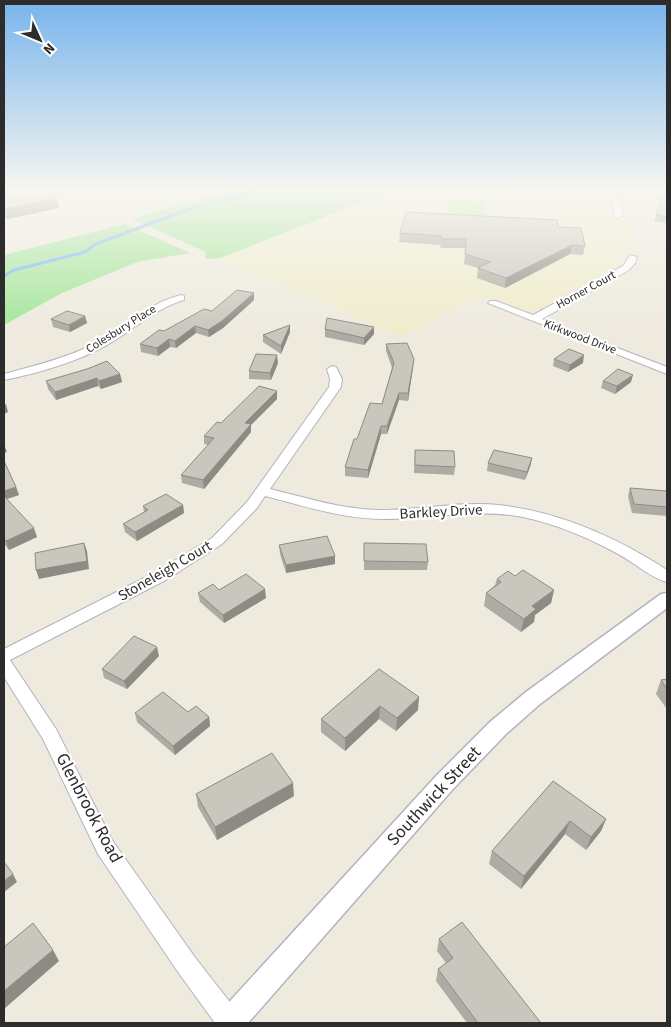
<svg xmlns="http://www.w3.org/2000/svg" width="671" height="1027" viewBox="0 0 671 1027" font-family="'Source Sans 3',sans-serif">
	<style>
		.education { fill: #f0eccd }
		.green { fill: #a3e699 }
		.pitch { fill: #b5ed95 }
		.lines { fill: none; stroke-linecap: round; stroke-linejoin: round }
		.stream { stroke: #6eb3f2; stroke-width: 3 }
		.minor-casing { stroke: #b2b2c0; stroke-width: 2 }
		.tertiary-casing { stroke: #b2b2c0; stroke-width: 3 }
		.minor { fill: #fff; fill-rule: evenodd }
		.tertiary { fill: #fff; fill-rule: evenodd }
		.wall { fill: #adaba3 }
		.shaded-wall { fill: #8d8b84 }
		.building { fill: #c9c7bd; stroke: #8d8b84 }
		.labels { text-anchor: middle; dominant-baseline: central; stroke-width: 4.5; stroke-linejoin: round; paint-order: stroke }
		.far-street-label { font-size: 12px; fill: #2c2c2c; stroke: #fff }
		.street-label { font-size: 15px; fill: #2c2c2c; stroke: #fff }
		.near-street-label { font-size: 18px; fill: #2c2c2c; stroke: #fff }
	</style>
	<rect width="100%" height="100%" fill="#eeeade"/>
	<path class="education" d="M 396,189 L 516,189 L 632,221 L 634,248 L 614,251 L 611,255 L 619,263 L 618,266 L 537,311 L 523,311 L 483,296 L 401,336 L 220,258 Z"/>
	<g class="green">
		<path d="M 231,189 L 396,189 L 220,258 L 205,259 L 206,252 L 132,219 Z"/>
		<path d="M 125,224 L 190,253 L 137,262 L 62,293 L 4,325 L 4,255 Z"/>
	</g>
	<path class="pitch" d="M 449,199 L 486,201 L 484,216 L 447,214 Z"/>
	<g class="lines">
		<path class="stream" d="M 4,276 L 14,270 L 85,252 L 96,244 L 187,210 L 261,189"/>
		<g class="minor-casing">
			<g id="minor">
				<path d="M 604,189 L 623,189 L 667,196 L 667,200 L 613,192 L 621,205 L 622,216 L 618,218 L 614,216 L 613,205 Z"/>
				<path d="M 630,255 L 637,257 L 635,263 L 629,270 L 542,319 L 667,367 L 667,374 L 488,303 L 490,301 L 496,301 L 533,315 L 623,266 Z"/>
				<path d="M 181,295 L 184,296 L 184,300 C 153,309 133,331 105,346 C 74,363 38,373 4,380 L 4,374 C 36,365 68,358 98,342 C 127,326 148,303 181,295 Z"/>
				<path d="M 332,366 L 336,367 L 342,379 L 341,387 L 270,489 C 307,498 344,510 382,510 C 421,510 460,501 499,505 C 560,512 616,537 667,570 L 667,582 C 650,578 634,562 618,554 C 589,538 556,524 523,517 C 476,508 431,519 384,519 C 343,519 304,506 265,496 L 257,508 L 222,544 L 166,580 L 10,660 L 56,729 L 112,840 L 194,956 L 239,1014 L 242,1023 L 215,1023 L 178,972 L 98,854 L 43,739 L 4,677 L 4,649 L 156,572 L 212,538 L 247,502 L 329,387 L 330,379 L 327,369 Z"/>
			</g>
		</g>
		<g class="tertiary-casing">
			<path id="tertiary" d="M 667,593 L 667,608 L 540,704 L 506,734 L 453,789 L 248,1023 L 215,1023 L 219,1013 L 437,775 L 490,722 L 526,692 L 661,594 Z"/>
		</g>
		<use href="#minor" class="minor"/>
		<use href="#tertiary" class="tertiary"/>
	</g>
	<g class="wall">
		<path d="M 4,189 L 57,198 L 59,208 L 7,219 L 4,217 Z"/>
		<path d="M 666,189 L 667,189 L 667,195 L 665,194 Z"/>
		<path d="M 667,196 L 667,223 L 654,221 L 656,215 Z"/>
		<path d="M 558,227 L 585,246 L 583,255 L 570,254 L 505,288 L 477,278 L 478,268 L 464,264 L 466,248 L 440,248 L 441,245 L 399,242 L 400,233 Z"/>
		<path d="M 254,300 L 223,328 L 209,337 L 196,333 L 176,348 L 170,347 L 158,356 L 141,352 L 140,344 L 164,331 L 212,311 Z"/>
		<path d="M 85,316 L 87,323 L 70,332 L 53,327 L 51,319 Z"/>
		<path d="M 290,325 L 290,332 L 281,354 L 263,342 L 263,335 Z"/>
		<path d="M 374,327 L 374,334 L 364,345 L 325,337 L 325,329 Z"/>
		<path d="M 386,344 L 413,367 L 408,401 L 399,400 L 387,434 L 381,434 L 368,478 L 345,476 L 345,467 L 382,404 L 392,368 L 386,351 Z"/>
		<path d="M 554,359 L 583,363 L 568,372 L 553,366 Z"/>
		<path d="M 278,363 L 271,380 L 249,379 L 249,371 Z"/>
		<path d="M 120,374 L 122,382 L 101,389 L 98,386 L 56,400 L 48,389 L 46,381 Z"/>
		<path d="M 603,381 L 631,382 L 615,394 L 601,388 Z"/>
		<path d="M 277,391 L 277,399 L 251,425 L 251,432 L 204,489 L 182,483 L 181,475 L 208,445 L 204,444 L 204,436 L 221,423 Z"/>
		<path d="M 415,450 L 455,467 L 454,475 L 414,473 Z"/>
		<path d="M 532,458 L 530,467 L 525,480 L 487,471 L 488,463 Z"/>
		<path d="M 4,461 L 16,487 L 19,495 L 6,499 L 37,537 L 9,550 L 4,544 Z"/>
		<path d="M 630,488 L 667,491 L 667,516 L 632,513 L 628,496 Z"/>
		<path d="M 183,505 L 184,513 L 137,541 L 125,532 L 123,524 L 144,512 L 143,506 Z"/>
		<path d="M 364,543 L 428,562 L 427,570 L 364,570 Z"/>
		<path d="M 279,545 L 335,564 L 286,573 L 280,554 Z"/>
		<path d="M 515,576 L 554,590 L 551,603 L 535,615 L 534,622 L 521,632 L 484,606 L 486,593 L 495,585 L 497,579 Z"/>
		<path d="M 219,590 L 266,598 L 224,623 L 200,602 L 198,593 Z"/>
		<path d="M 159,656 L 127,689 L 104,678 L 102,669 Z"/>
		<path d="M 379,669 L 418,710 L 396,731 L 379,719 L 345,751 L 321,732 L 321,719 Z"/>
		<path d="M 667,679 L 667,709 L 656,694 L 661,680 Z"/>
		<path d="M 188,712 L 209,717 L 210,726 L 175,755 L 137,722 L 135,713 Z"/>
		<path d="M 553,781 L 606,819 L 601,831 L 586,850 L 565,834 L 521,889 L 489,864 L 492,851 Z"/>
		<path d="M 196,794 L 294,796 L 217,840 L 198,807 Z"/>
		<path d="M 439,939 L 541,1023 L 467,1023 L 436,981 L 438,969 L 446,963 L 437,951 Z"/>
	</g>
	<g class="shaded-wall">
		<path d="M 57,198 L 59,208 L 7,219 L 5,209 Z"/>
		<path d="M 572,245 L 570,254 L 505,288 L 506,278 Z"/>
		<path d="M 254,293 L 254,300 L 223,328 L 209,337 L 208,330 Z"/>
		<path d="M 85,316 L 87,323 L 70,332 L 69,325 Z"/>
		<path d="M 290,325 L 290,332 L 281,354 L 281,346 Z"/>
		<path d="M 195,326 L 196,333 L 176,348 L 175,341 Z"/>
		<path d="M 374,327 L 374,334 L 364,345 L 364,338 Z"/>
		<path d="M 169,339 L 170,347 L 158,356 L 157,348 Z"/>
		<path d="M 277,355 L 278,363 L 271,380 L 270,373 Z"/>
		<path d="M 584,355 L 583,363 L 568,372 L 570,365 Z"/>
		<path d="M 414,359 L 413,367 L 408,401 L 408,393 Z"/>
		<path d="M 120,374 L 122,382 L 101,389 L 99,381 Z"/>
		<path d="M 633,375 L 631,382 L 615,394 L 617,386 Z"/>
		<path d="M 97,378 L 98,386 L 56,400 L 55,392 Z"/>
		<path d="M 277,391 L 277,399 L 251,425 L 251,432 L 204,489 L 203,480 L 245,423 Z"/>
		<path d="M 399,393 L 399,400 L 387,434 L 387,426 Z"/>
		<path d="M 6,404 L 8,412 L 4,414 L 4,405 Z"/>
		<path d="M 381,426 L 381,434 L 368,478 L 368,470 Z"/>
		<path d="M 4,444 L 7,452 L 4,453 Z"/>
		<path d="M 532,458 L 530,467 L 525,480 L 527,472 Z"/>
		<path d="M 16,487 L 19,495 L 4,500 L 4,491 Z"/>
		<path d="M 183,505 L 184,513 L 137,541 L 135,532 Z"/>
		<path d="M 34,528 L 37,537 L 9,550 L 6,541 Z"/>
		<path d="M 84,543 L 87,551 L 89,569 L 39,579 L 36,570 Z"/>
		<path d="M 335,556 L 335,564 L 286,573 L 286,565 Z"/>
		<path d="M 265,589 L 266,598 L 224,623 L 223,615 Z"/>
		<path d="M 554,590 L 551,603 L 535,615 L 534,622 L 521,632 L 524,619 L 532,606 Z"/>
		<path d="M 157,647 L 159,656 L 127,689 L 124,681 Z"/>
		<path d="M 419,697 L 418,710 L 396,731 L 397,718 Z"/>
		<path d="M 380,706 L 379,719 L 345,751 L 345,738 Z"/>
		<path d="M 209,717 L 210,726 L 175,755 L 173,746 Z"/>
		<path d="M 293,783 L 294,796 L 217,840 L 215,827 Z"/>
		<path d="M 606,819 L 601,831 L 586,850 L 591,837 Z"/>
		<path d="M 570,821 L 565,834 L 521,889 L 524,876 Z"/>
		<path d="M 13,874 L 17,882 L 4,892 L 4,881 Z"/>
		<path d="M 53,950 L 59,961 L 4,1009 L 4,991 Z"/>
	</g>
	<g class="building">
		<path d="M 4,189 L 43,189 L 57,198 L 5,209 L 4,208 Z"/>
		<path d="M 663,196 L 667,196 L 667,217 L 656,215 Z"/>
		<path d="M 406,212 L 557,220 L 558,227 L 581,228 L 585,246 L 572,245 L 506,278 L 478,268 L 490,262 L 465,254 L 466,239 L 441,239 L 442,236 L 400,233 Z"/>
		<path d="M 237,290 L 254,293 L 222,321 L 208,330 L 195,326 L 175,341 L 169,339 L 157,348 L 140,344 L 159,330 L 164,331 L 204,309 L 212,311 Z"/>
		<path d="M 67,311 L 85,316 L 69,325 L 51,319 Z"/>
		<path d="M 327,318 L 374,327 L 364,338 L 325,329 Z"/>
		<path d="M 290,325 L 281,346 L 263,335 Z"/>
		<path d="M 407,343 L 414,359 L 408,393 L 399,393 L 387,426 L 381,426 L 368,470 L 345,467 L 354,439 L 357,439 L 370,403 L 382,404 L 394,363 L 386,344 Z"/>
		<path d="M 569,349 L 584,355 L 570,365 L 554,359 Z"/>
		<path d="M 256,354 L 277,355 L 270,373 L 249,371 Z"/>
		<path d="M 107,361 L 120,374 L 99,381 L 97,378 L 55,392 L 46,381 L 87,369 Z"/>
		<path d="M 618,369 L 633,375 L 617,386 L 603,381 Z"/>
		<path d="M 259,386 L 277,391 L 245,423 L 251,424 L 203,480 L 181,475 L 214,438 L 204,436 L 217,422 L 221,423 Z"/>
		<path d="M 415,450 L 454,451 L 455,467 L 415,465 Z"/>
		<path d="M 494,450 L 532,458 L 527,472 L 488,463 Z"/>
		<path d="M 4,461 L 16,487 L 4,491 Z"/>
		<path d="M 630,488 L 667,491 L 667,507 L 634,504 Z"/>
		<path d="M 166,494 L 183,505 L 135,532 L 123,524 L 148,510 L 143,506 Z"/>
		<path d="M 4,496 L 34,528 L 6,541 L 4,539 Z"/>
		<path d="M 327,536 L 335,556 L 286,565 L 279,545 Z"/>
		<path d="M 84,543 L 87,561 L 36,570 L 35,553 Z"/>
		<path d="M 364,543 L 426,544 L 428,562 L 364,561 Z"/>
		<path d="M 523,570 L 554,590 L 532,606 L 536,609 L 524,619 L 486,593 L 501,582 L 497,579 L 508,571 L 515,576 Z"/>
		<path d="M 246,574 L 265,589 L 223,615 L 198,593 L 213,584 L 219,590 Z"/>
		<path d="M 134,636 L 157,647 L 124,681 L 102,669 Z"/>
		<path d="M 379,669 L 419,697 L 397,718 L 380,706 L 345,738 L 321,719 Z"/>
		<path d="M 667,679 L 667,689 L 661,680 Z"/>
		<path d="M 163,692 L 188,712 L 196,706 L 209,717 L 173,746 L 135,713 Z"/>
		<path d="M 272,753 L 293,783 L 215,827 L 196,794 Z"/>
		<path d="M 553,781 L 606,819 L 591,837 L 570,821 L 524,876 L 492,851 Z"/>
		<path d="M 4,862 L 13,874 L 4,881 Z"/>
		<path d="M 462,922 L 541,1023 L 478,1023 L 438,969 L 453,958 L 439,939 Z"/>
		<path d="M 33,923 L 53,950 L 4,991 L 4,947 Z"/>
	</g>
	<linearGradient id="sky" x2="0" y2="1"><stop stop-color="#77b4ec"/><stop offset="0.57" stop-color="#f7f6f0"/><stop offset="1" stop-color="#f7f6f0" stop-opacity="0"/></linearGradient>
	<rect width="671" height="333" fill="url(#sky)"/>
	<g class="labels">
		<g class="far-street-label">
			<text transform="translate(586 290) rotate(-29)">Horner Court</text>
			<text transform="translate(121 329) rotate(-32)">Colesbury Place</text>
			<text transform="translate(580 337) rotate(21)">Kirkwood Drive</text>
		</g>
		<g class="street-label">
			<text transform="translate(441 512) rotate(-3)">Barkley Drive</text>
			<text transform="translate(165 571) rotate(-30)">Stoneleigh Court</text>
		</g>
		<g class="near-street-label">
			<text transform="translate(434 796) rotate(-47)">Southwick Street</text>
			<text transform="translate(89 808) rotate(62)">Glenbrook Road</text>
		</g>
	</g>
	<rect width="671" height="1027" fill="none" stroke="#2c2c2c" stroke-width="10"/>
	<g transform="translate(40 40) rotate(134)" stroke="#ffffff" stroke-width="4" paint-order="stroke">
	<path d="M0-4L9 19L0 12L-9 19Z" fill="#2c2c2c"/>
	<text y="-8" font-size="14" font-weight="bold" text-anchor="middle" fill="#2c2c2c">N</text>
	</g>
</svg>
